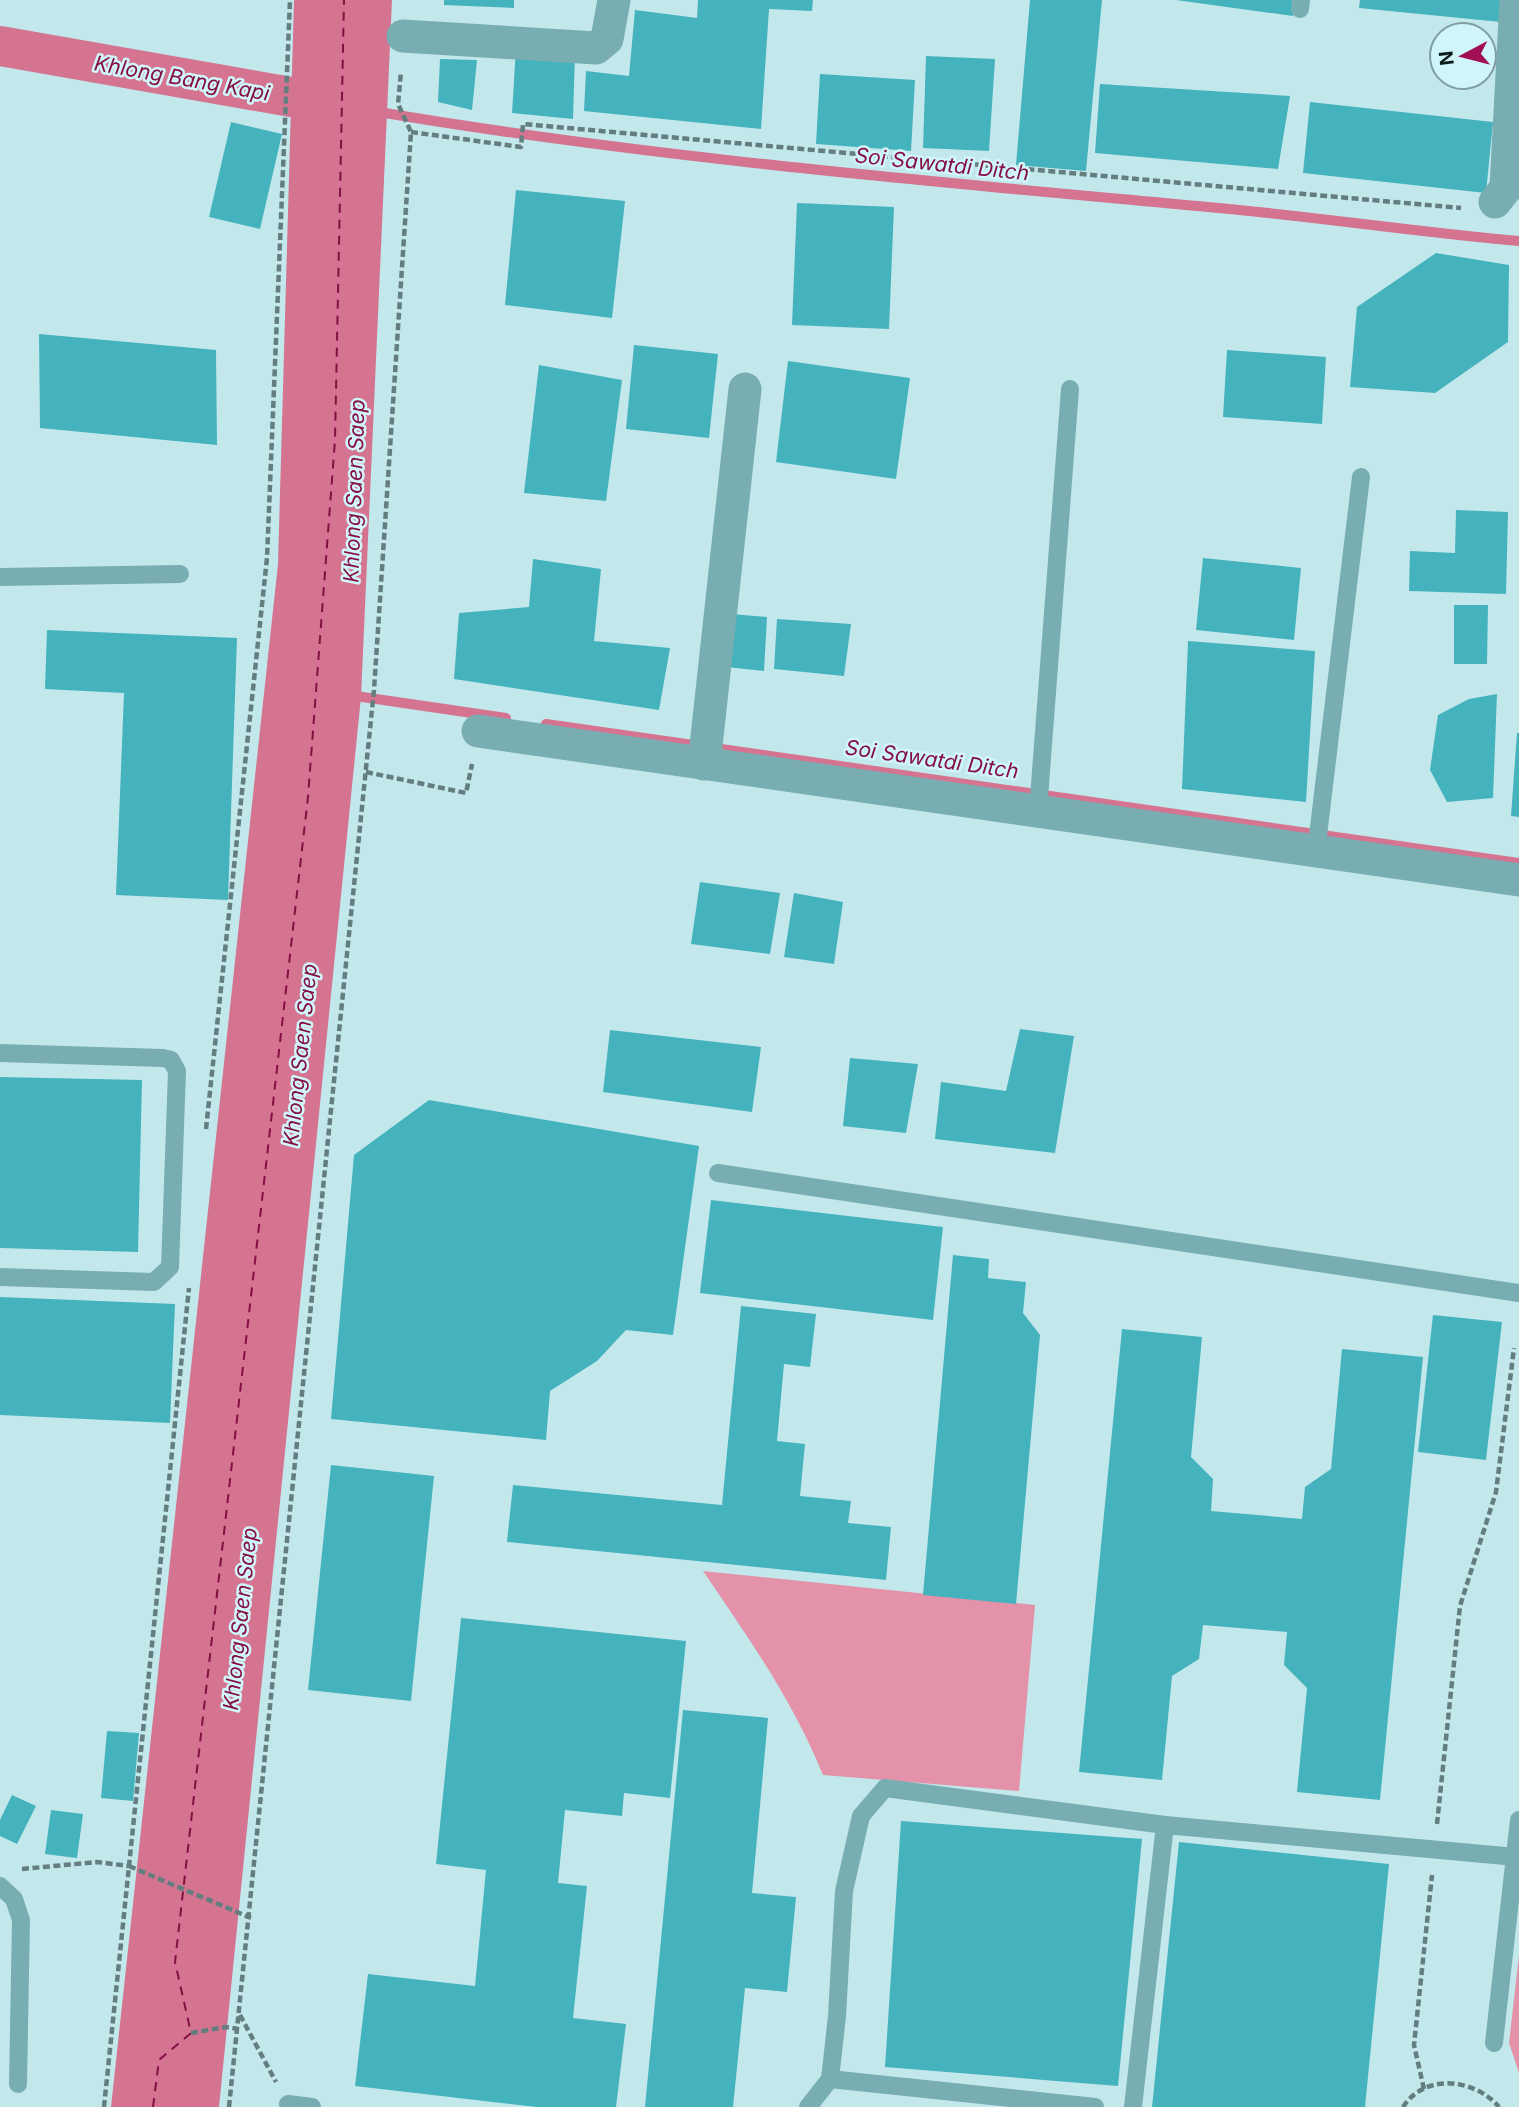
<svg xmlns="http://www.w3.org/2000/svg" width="1519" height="2107" viewBox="0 0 1519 2107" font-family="Inter,sans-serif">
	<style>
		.green { fill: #e392a9 }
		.water { fill: #d47491 }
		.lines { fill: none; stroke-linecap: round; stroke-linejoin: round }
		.stream { stroke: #d47491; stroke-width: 10 }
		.canal { stroke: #d47491; stroke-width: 40 }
		.ferry { stroke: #850f44; stroke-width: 2; stroke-dasharray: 9 7; stroke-linecap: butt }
		.building { fill: #45b3bd }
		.path { stroke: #647d7f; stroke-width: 4.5; stroke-dasharray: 7 3.5; stroke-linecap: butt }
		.lane { stroke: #78adb2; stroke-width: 18 }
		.street { stroke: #78adb2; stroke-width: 33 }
		.path-bridge { stroke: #647d7f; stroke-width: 4.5; stroke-dasharray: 7 3.5; stroke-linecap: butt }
		.labels { text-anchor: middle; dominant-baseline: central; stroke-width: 5; stroke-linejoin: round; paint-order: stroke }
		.water-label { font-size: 21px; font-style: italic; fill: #850f44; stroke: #d0f6f9 }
	</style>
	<rect width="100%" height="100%" fill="#c3e8ec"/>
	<g class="green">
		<path d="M 703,1571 L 1035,1605 L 1019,1791 L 823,1775 C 793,1701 748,1637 703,1571 Z"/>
		<path d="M 1519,1955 L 1519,2073 L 1509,2043 Z"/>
	</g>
	<path class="water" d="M 294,0 L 392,0 L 361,697 L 219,2107 L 111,2107 L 278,564 Z"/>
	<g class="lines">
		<g class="stream">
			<path d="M 373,111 C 650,158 929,181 1208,207 C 1312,216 1415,232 1519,241"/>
			<path d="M 349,695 L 506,718"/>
			<path d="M 546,724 L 1519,863"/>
		</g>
		<path class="canal" d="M 0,46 L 342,106"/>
		<path class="ferry" d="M 153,2107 L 159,2060 L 191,2033 L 175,1962 L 308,797 L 335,440 L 344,0"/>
	</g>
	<g class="building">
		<path d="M 444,0 L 514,0 L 514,8 L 444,5 Z"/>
		<path d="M 698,0 L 813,0 L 812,11 L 769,9 L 761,129 L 584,111 L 586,71 L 629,76 L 635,10 L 697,18 Z"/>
		<path d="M 1030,0 L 1102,0 L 1086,171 L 1016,165 Z"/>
		<path d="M 1176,0 L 1295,0 L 1293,16 Z"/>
		<path d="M 1360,0 L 1513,0 L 1511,23 L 1359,8 Z"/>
		<path d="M 516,48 L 575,53 L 573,119 L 512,113 Z"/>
		<path d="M 926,56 L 995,59 L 989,151 L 923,148 Z"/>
		<path d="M 440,59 L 477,60 L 472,110 L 438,102 Z"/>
		<path d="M 820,74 L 915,80 L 911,151 L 816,144 Z"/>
		<path d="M 1100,84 L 1290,96 L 1278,169 L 1095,153 Z"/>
		<path d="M 1310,102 L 1493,122 L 1486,193 L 1303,173 Z"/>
		<path d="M 231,122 L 282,134 L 260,229 L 209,217 Z"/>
		<path d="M 516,190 L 625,201 L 612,318 L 505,305 Z"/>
		<path d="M 797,203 L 894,207 L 889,329 L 792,325 Z"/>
		<path d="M 1436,253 L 1509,265 L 1508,342 L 1435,393 L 1350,387 L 1357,307 Z"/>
		<path d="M 39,334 L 216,350 L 217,445 L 40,428 Z"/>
		<path d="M 634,345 L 718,354 L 709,438 L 626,429 Z"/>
		<path d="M 1227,350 L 1326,357 L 1322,424 L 1223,417 Z"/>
		<path d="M 788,361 L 910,378 L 896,479 L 776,462 Z"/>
		<path d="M 539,365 L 622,380 L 606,501 L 524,493 Z"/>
		<path d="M 1456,510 L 1508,512 L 1506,594 L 1409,591 L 1410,551 L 1455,553 Z"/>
		<path d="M 1203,558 L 1301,568 L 1294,640 L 1196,630 Z"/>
		<path d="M 533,559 L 601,569 L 594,641 L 670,648 L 659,710 L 454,679 L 459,613 L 529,607 Z"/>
		<path d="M 1454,605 L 1488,605 L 1487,664 L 1454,664 Z"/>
		<path d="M 731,614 L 767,617 L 764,671 L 726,667 Z"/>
		<path d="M 777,619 L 851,624 L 844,676 L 774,669 Z"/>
		<path d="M 47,630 L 237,638 L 228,900 L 116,895 L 124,693 L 45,689 Z"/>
		<path d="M 1188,641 L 1315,651 L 1306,802 L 1182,789 Z"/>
		<path d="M 1497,694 L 1493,798 L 1447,802 L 1430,770 L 1438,715 L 1469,699 Z"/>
		<path d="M 1517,733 L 1519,733 L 1519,817 L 1511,816 Z"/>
		<path d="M 700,882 L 780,893 L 770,954 L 691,944 Z"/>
		<path d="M 794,893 L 843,902 L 834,964 L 784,957 Z"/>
		<path d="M 1020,1029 L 1074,1036 L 1055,1153 L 935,1139 L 941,1082 L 1006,1091 Z"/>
		<path d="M 610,1030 L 761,1047 L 752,1112 L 603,1092 Z"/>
		<path d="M 850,1058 L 918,1064 L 906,1133 L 843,1126 Z"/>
		<path d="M 0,1077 L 142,1080 L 138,1252 L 0,1248 Z"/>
		<path d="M 429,1100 L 699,1146 L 673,1335 L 626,1330 L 597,1361 L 550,1391 L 546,1440 L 331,1419 L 354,1155 Z"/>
		<path d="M 711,1200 L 943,1227 L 933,1320 L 700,1293 Z"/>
		<path d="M 953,1255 L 989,1259 L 988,1278 L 1026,1282 L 1023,1313 L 1040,1335 L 1016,1604 L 923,1595 Z"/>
		<path d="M 0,1297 L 175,1304 L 170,1423 L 0,1415 Z"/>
		<path d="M 741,1306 L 816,1314 L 810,1367 L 784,1364 L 777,1441 L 805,1444 L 800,1496 L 851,1501 L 848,1523 L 891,1527 L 886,1580 L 507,1542 L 513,1485 L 722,1505 Z"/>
		<path d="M 1433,1315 L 1502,1322 L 1486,1460 L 1418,1452 Z"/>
		<path d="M 1122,1329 L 1202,1337 L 1191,1457 L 1213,1479 L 1211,1511 L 1302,1519 L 1305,1487 L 1331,1469 L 1342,1349 L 1423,1357 L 1380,1800 L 1297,1792 L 1307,1688 L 1284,1665 L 1287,1632 L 1203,1625 L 1199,1659 L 1172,1676 L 1162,1780 L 1079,1772 Z"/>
		<path d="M 331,1465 L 434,1476 L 411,1701 L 308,1690 Z"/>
		<path d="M 461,1618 L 686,1641 L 670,1798 L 624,1793 L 622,1816 L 565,1810 L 558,1883 L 587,1886 L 573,2018 L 626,2024 L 616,2107 L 537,2107 L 355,2086 L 368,1974 L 475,1986 L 486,1870 L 436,1864 Z"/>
		<path d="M 683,1710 L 768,1718 L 752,1893 L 796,1897 L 787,1992 L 745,1988 L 733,2107 L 645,2107 Z"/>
		<path d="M 107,1731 L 139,1733 L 133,1801 L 101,1798 Z"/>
		<path d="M 12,1795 L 36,1806 L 17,1844 L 0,1836 L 0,1820 Z"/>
		<path d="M 51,1810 L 83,1814 L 77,1858 L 45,1854 Z"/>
		<path d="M 901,1821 L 1142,1839 L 1118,2086 L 885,2067 Z"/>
		<path d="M 1179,1842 L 1389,1864 L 1365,2107 L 1152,2107 Z"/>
	</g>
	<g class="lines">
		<g class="path">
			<path d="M 411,132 L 521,147 L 523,124 L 1461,208"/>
			<path d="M 366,772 L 466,793 L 472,764"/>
			<path d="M 206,1129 L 267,558 L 290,0"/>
			<path d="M 1437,1824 L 1460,1606 L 1496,1492 L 1514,1348"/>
			<path d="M 22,1869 L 97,1862 L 129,1866"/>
			<path d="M 240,2015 L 276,2082"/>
			<path d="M 191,2033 L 226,2027 L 238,2029"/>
			<path d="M 1424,2089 L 1414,2045 L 1432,1875"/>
			<path d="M 104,2107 L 189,1288"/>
			<path d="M 229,2107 L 374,690 L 411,132 L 398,104 L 401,72"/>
			<path d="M 1403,2107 C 1426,2072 1475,2079 1499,2107"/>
		</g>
		<g class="lane">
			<path d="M 1300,9 L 1301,0"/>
			<path d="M 0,577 L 180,574"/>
			<path d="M 1038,811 L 1070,389"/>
			<path d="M 1316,852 L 1361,477"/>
			<path d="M 0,1053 L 163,1058 L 171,1060 L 177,1071 L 170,1267 L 154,1282 L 0,1277"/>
			<path d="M 718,1173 L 1519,1293"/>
			<path d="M 0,1886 L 14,1899 L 21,1920 L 18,2084"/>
			<path d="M 1494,2043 L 1519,1820"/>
			<path d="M 830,2079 L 837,2016 L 844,1891 L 861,1816 L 885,1788 L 1165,1825"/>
			<path d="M 288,2104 L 312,2107"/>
			<path d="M 808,2107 L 830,2079 L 1095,2107"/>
			<path d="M 1133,2107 L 1165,1825 L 1516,1857"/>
		</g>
		<g class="street">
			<path d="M 403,36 L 596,48 L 607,39 L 614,0"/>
			<path d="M 1495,202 L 1506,188 L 1516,0"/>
			<path d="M 478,731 L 1519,880"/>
			<path d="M 704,764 L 745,389"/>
		</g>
		<path class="path-bridge" d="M 129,1866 L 251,1918"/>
	</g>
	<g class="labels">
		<g class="water-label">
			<text transform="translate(182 78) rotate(10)">Khlong Bang Kapi</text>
			<text transform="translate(942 164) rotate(6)">Soi Sawatdi Ditch</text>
			<text transform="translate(354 491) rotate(-88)">Khlong Saen Saep</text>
			<text transform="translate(932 759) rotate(8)">Soi Sawatdi Ditch</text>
			<text transform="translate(300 1055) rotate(-84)">Khlong Saen Saep</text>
			<text transform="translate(240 1619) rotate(-84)">Khlong Saen Saep</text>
		</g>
	</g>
	<g transform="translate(1463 56) rotate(263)"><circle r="33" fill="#d0f6f9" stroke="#819ea0" stroke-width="2"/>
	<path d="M0-5L12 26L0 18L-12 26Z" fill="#a10e53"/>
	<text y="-10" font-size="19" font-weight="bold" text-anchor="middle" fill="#0b191a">N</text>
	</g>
</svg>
